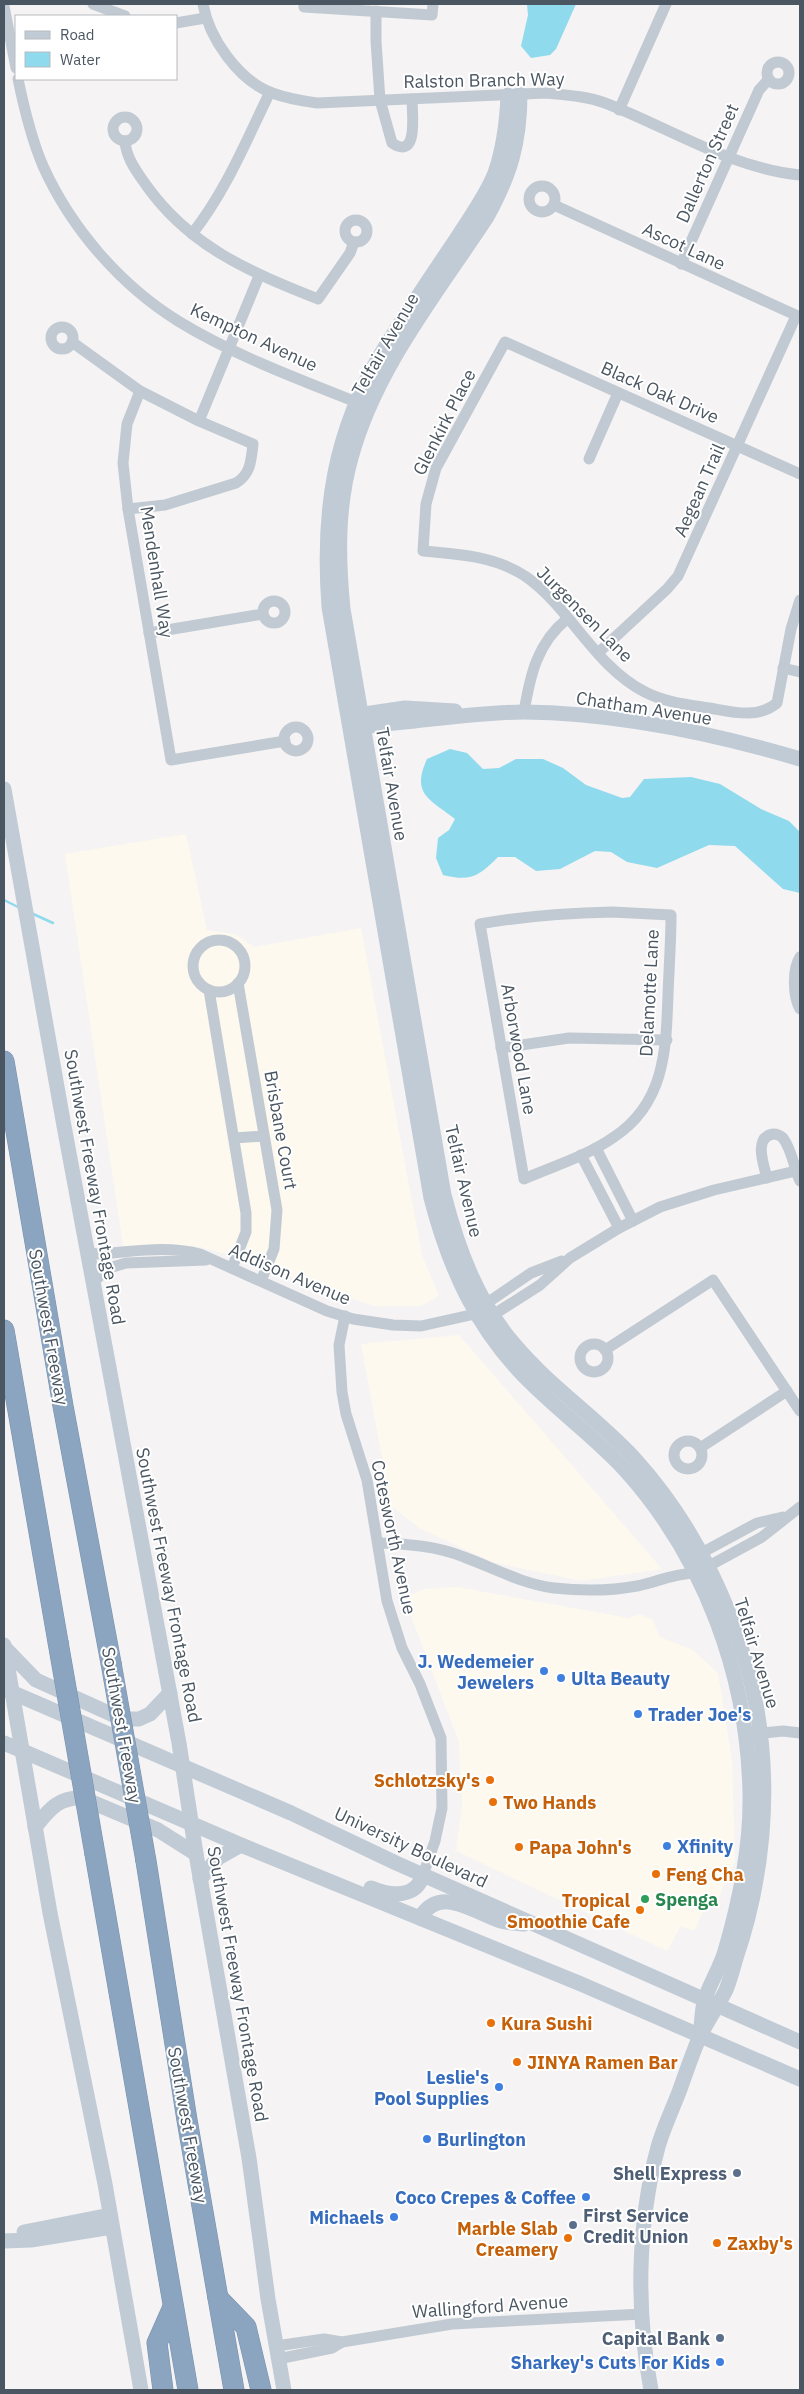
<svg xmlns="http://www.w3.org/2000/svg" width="804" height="2394" viewBox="0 0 804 2394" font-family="'IBM Plex Sans',sans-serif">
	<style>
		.commercial { fill: #fdf9ef }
		.water { fill: #90daee }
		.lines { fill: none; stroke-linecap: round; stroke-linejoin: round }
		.stream { stroke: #90daee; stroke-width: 2.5 }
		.highway-casing { stroke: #7690ad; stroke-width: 21 }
		.street { stroke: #c1cad2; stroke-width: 11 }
		.secondary { stroke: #c1cbd6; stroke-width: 15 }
		.highway { stroke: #8ba5c1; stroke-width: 20 }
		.highway-bridge-casing { stroke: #7690ad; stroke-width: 21; stroke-linecap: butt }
		.highway-bridge { stroke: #8ba5c1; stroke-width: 20 }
		.shop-dot { fill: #3f7fe0; stroke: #fff; stroke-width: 2 }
		.food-dot { fill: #e8710a; stroke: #fff; stroke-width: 2 }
		.leisure-dot { fill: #2e9e5b; stroke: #fff; stroke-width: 2 }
		.service-dot { fill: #5c6f8a; stroke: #fff; stroke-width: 2 }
		.labels { text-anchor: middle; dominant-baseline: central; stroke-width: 4; stroke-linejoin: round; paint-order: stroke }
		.street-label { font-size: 18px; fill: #4a5661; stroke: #fff }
		.shop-label { font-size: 18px; font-weight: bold; fill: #366cbe; stroke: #fff; text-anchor: end }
		.food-label { font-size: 18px; font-weight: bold; fill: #c56008; stroke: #fff; text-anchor: start }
		.leisure-label { font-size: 18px; font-weight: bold; fill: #27864d; stroke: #fff; text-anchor: start }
		.service-label { font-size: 18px; font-weight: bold; fill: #4e5e75; stroke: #fff; text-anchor: end }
	</style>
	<rect width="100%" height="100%" fill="#f5f3f3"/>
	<g class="commercial">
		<path d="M 186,834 L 207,930 L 235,934 L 254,947 L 361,928 L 422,1255 L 439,1296 L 421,1306 L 374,1306 L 314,1286 L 251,1261 L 200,1247 L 123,1246 L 65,854 Z"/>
		<path d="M 459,1335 L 662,1569 L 581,1581 L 492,1562 L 421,1529 L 391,1506 L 361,1344 Z"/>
		<path d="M 457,1587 L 629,1618 L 640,1614 L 653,1620 L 660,1637 L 693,1650 L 718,1673 L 732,1760 L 735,1861 L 715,1905 L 706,1905 L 694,1931 L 681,1926 L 667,1951 L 456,1851 L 462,1806 L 459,1742 L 404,1598 L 425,1589 Z"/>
	</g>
	<g class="water">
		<path d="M 527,4 L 576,4 L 556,49 L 550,55 L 531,58 L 521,46 L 528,15 Z"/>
		<path d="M 450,749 L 467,753 L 483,769 L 499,768 L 516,759 L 543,759 L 563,768 L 586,785 L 622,798 L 630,797 L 644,779 L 691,777 L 720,784 L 761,809 L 789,821 L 800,832 L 800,893 L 783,889 L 735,846 L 709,845 L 657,868 L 627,862 L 611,852 L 595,851 L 560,869 L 536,871 L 515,857 L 498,857 C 479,876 471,882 443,875 L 436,858 L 438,838 L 449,830 L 455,819 C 429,799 411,794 427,759 Z"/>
	</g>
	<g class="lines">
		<g class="stream">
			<path d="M 4,900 L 20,908"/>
			<path d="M 31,913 L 53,923"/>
		</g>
		<g class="highway-casing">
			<g id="highway">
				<path d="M 4,1061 L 63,1406 L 111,1663"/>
				<path d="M 4,1330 L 58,1642"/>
				<path d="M 95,1854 L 188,2390"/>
				<path d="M 146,1861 L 187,2120 L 234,2390"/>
				<path d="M 218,2298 L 246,2327 L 261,2390"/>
				<path d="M 163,2390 L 157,2343 L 173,2307"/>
			</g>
		</g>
		<g class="street">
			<path d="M 93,4 L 125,16"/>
			<path d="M 203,4 C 209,38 238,80 272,93 C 286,98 302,101 317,103 L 545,93 C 565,95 586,96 605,103 C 670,128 730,168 800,175"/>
			<path d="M 304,4 L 304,7 L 432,15 L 433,4"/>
			<path d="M 4,6 L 16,68"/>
			<path d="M 376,11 L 376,41 L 380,100 L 392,143 C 419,161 412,113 412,99"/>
			<path d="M 176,23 L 205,18"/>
			<circle cx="778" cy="73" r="11"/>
			<path d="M 18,79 C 24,108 31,138 43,166 C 71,228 120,285 178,321 C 233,355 303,381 364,405"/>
			<path d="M 619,110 L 666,4"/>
			<circle cx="125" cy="129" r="12"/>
			<path d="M 125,141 C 126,158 137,172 146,185 C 190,247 250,272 318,299 L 350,253 L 354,242"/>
			<circle cx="542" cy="199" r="13"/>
			<path d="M 554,205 L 800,317"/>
			<circle cx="356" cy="231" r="11"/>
			<path d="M 192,234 C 226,191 246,141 270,92"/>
			<path d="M 681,264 L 759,90 L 769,79"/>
			<circle cx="62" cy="338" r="11"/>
			<path d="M 72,342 L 140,391 L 199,421 L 253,444 C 251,460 251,474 236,483 L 165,505 L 128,509"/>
			<path d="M 140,391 L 127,424 L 123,463 L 128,509 L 171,760 L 285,741"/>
			<path d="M 199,421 L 259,276"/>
			<path d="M 589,459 L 618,393"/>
			<path d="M 800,474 L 505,342 L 436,468 L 426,504 L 423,551 C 458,554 494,556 525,576 C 571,608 594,666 645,692 C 666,703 692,705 715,709 C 736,713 759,718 777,703 L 791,629 L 800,600"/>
			<circle cx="274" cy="612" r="11"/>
			<path d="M 149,633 L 263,614"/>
			<path d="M 598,653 L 667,589 L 678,576 L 796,316"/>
			<path d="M 783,668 L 800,672"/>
			<path d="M 524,712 C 530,676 537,643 567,619"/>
			<circle cx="296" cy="739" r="12"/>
			<path d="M 612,912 L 671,915 C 671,941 669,968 668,995 C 666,1050 665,1103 614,1137 C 587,1156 554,1166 524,1179 L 480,924 C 524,916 567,913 612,912 Z"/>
			<circle cx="219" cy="966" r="26"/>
			<path d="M 800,957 C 792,969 793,997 800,1009"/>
			<path d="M 238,983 L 277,1210 L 274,1249 L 261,1281"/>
			<path d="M 209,990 L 246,1213 L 246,1232 L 232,1268"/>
			<path d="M 501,1048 L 569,1038 L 667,1040"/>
			<path d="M 234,1138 L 264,1136"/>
			<path d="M 596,1148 L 633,1221"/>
			<path d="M 581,1155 L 619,1228"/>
			<path d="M 767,1178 C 764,1166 753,1137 773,1134 C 777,1134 780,1135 783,1138 C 792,1150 794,1168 800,1181"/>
			<path d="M 87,1252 L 97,1254 C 132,1252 165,1245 200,1254 L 327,1311 L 353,1319 L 393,1325 L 421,1326 L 475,1314 L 493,1315 L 540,1285 L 570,1258 L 619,1228 L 660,1207 L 714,1190 L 800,1170"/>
			<path d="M 93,1282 L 109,1268 L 126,1263 L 206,1260"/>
			<path d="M 481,1307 L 531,1273 L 562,1261"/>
			<path d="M 345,1316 L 339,1345 L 342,1392 L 346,1414 L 367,1480 L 387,1601 L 402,1648 L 420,1684 L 441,1738 L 442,1808 L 435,1841 L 423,1875"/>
			<circle cx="594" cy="1358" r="14"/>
			<path d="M 605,1350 L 713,1280 L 800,1411"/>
			<circle cx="688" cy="1455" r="14"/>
			<path d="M 700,1448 L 787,1391"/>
			<path d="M 379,1543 C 408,1544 437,1546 464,1557 C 494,1568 522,1584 554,1588 C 581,1591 610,1591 637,1586 C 657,1582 675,1573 696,1573 L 762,1537 L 800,1507"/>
			<path d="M 694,1557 L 757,1523 L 783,1517"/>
			<path d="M 753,1734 L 783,1731 L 800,1733"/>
			<path d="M 276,2346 L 324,2339 L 342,2342 L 452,2324 L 642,2314"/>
			<path d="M 278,2359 L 332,2348 L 342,2342"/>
		</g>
		<g class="secondary">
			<path d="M 520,94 C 520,143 510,175 487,217 C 437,293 375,369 351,458 C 337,508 338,558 343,609 L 444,1195 C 458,1249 477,1301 514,1344 C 549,1386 596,1417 634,1458 C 696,1526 740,1619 757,1710 C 771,1793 763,1879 736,1958 C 733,1969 730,1980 726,1990 C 718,2006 708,2020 700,2036 C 692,2054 686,2073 679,2092 C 672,2110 663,2129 658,2147 C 637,2225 636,2311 651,2390"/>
			<path d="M 508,95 C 507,121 504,147 495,173 C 486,196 470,217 457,238 C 432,275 407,312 384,349 C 333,432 322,513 329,607 L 431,1198 C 449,1268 477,1330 530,1382 C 561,1413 597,1439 626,1471 C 705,1559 748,1677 750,1794 C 751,1848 740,1900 725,1951 C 720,1968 710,1983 705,1999 C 702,2008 702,2018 701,2027"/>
			<path d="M 351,716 L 405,708 L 455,711"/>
			<path d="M 354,729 C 376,724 399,723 422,720 C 456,717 490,712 524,712 C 616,713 712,733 800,759"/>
			<path d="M 4,789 L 64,1126 L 179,1743 L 196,1854 L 249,2158 L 268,2299 L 284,2390"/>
			<path d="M 4,1645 L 50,1913 L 105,2184 L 141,2390"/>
			<path d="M 4,1647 L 36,1680 L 122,1719 L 139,1719 L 150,1714 L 170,1693"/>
			<path d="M 4,1689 L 291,1813 L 396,1863 L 800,2042"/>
			<path d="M 4,1743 L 241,1845 L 581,1984 L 800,2079"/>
			<path d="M 35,1827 C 49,1810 58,1797 82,1798 L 158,1830 L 196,1854"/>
			<path d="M 200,1879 L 218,1858 L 241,1845"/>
			<path d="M 371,1888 C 390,1896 416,1899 423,1875"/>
			<path d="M 420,1918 C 440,1884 475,1913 501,1921 C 508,1923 517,1923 524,1924"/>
			<path d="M 24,2232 L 110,2215"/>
			<path d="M 4,2241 L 31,2240 L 112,2227"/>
		</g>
		<use href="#highway" class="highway"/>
		<g class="highway-bridge-casing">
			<g id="highway-bridge">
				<path d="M 58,1642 L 95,1854"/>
				<path d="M 111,1663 L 146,1861"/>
			</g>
		</g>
		<use href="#highway-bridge" class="highway-bridge"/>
	</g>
	<g class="shop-dot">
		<circle cx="544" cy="1671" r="5"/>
		<circle cx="561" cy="1678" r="5"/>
		<circle cx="638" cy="1714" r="5"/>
		<circle cx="667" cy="1846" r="5"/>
		<circle cx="499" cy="2087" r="5"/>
		<circle cx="427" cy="2139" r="5"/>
		<circle cx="586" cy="2197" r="5"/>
		<circle cx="394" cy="2217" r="5"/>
		<circle cx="720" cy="2362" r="5"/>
	</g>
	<g class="food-dot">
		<circle cx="490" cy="1780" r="5"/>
		<circle cx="493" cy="1802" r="5"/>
		<circle cx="519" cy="1847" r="5"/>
		<circle cx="656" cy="1874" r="5"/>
		<circle cx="640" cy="1910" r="5"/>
		<circle cx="491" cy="2023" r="5"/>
		<circle cx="517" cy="2062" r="5"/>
		<circle cx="568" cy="2238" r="5"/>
		<circle cx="717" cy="2243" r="5"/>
	</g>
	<circle class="leisure-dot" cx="645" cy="1899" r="5"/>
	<g class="service-dot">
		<circle cx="737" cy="2173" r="5"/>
		<circle cx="573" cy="2225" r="5"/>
		<circle cx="720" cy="2338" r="5"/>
	</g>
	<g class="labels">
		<g class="street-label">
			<text transform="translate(484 80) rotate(-1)">Ralston Branch Way</text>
			<text transform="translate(707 163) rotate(-66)">Dallerton Street</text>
			<text transform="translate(684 246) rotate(25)">Ascot Lane</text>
			<text transform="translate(254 337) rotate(25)">Kempton Avenue</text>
			<text transform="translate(385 344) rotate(-60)">Telfair Avenue</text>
			<text transform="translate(660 392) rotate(24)">Black Oak Drive</text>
			<text transform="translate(444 422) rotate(-63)">Glenkirk Place</text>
			<text transform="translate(699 490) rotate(-66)">Aegean Trail</text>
			<text transform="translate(157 572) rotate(81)">Mendenhall Way</text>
			<text transform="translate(585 614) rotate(45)">Jurgensen Lane</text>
			<text transform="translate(644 708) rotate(9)">Chatham Avenue</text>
			<text transform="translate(392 784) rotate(80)">Telfair Avenue</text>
			<text transform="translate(649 993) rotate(-87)">Delamotte Lane</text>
			<text transform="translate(519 1049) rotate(80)">Arborwood Lane</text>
			<text transform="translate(281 1130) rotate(80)">Brisbane Court</text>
			<text transform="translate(464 1181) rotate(77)">Telfair Avenue</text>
			<text transform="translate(95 1187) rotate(80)">Southwest Freeway Frontage Road</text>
			<text transform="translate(290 1274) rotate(23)">Addison Avenue</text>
			<text transform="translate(49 1327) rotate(80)">Southwest Freeway</text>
			<text transform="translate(394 1537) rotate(78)">Cotesworth Avenue</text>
			<text transform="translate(169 1585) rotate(79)">Southwest Freeway Frontage Road</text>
			<text transform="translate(757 1653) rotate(73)">Telfair Avenue</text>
			<text transform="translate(122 1725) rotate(80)">Southwest Freeway</text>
			<text transform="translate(411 1847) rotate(25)">University Boulevard</text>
			<text transform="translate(238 1984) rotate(80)">Southwest Freeway Frontage Road</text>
			<text transform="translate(188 2125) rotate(80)">Southwest Freeway</text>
			<text transform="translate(490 2306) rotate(-4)">Wallingford Avenue</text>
		</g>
		<g class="shop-label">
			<text x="534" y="1661">J. Wedemeier<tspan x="534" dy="21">Jewelers</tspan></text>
			<text x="571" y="1678" text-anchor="start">Ulta Beauty</text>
			<text x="648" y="1714" text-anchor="start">Trader Joe's</text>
			<text x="677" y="1846" text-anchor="start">Xfinity</text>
			<text x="489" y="2077">Leslie's<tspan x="489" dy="21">Pool Supplies</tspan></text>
			<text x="437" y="2139" text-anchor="start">Burlington</text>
			<text x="576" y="2197">Coco Crepes &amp; Coffee</text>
			<text x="384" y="2217">Michaels</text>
			<text x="710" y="2362">Sharkey's Cuts For Kids</text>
		</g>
		<g class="food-label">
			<text x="480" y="1780" text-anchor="end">Schlotzsky's</text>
			<text x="503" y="1802">Two Hands</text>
			<text x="529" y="1847">Papa John's</text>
			<text x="666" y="1874">Feng Cha</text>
			<text x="630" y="1900" text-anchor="end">Tropical<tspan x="630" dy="21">Smoothie Cafe</tspan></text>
			<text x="501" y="2023">Kura Sushi</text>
			<text x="527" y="2062">JINYA Ramen Bar</text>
			<text x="558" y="2228" text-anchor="end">Marble Slab<tspan x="558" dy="21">Creamery</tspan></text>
			<text x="727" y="2243">Zaxby's</text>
		</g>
		<g class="leisure-label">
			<text x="655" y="1899">Spenga</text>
		</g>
		<g class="service-label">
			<text x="727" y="2173">Shell Express</text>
			<text x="583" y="2215" text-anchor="start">First Service<tspan x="583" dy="21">Credit Union</tspan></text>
			<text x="710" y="2338">Capital Bank</text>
		</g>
	</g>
	<rect width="804" height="2394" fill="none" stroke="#4a5661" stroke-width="10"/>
	<rect x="15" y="15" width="162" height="65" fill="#ffffff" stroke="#b7bbc0"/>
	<rect x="25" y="31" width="25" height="8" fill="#c1cbd6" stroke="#b7bbc0"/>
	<text x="60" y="40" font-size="15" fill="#4a5661">Road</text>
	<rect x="25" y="52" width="25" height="15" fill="#90daee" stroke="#b7bbc0"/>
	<text x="60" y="65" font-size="15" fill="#4a5661">Water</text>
</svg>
